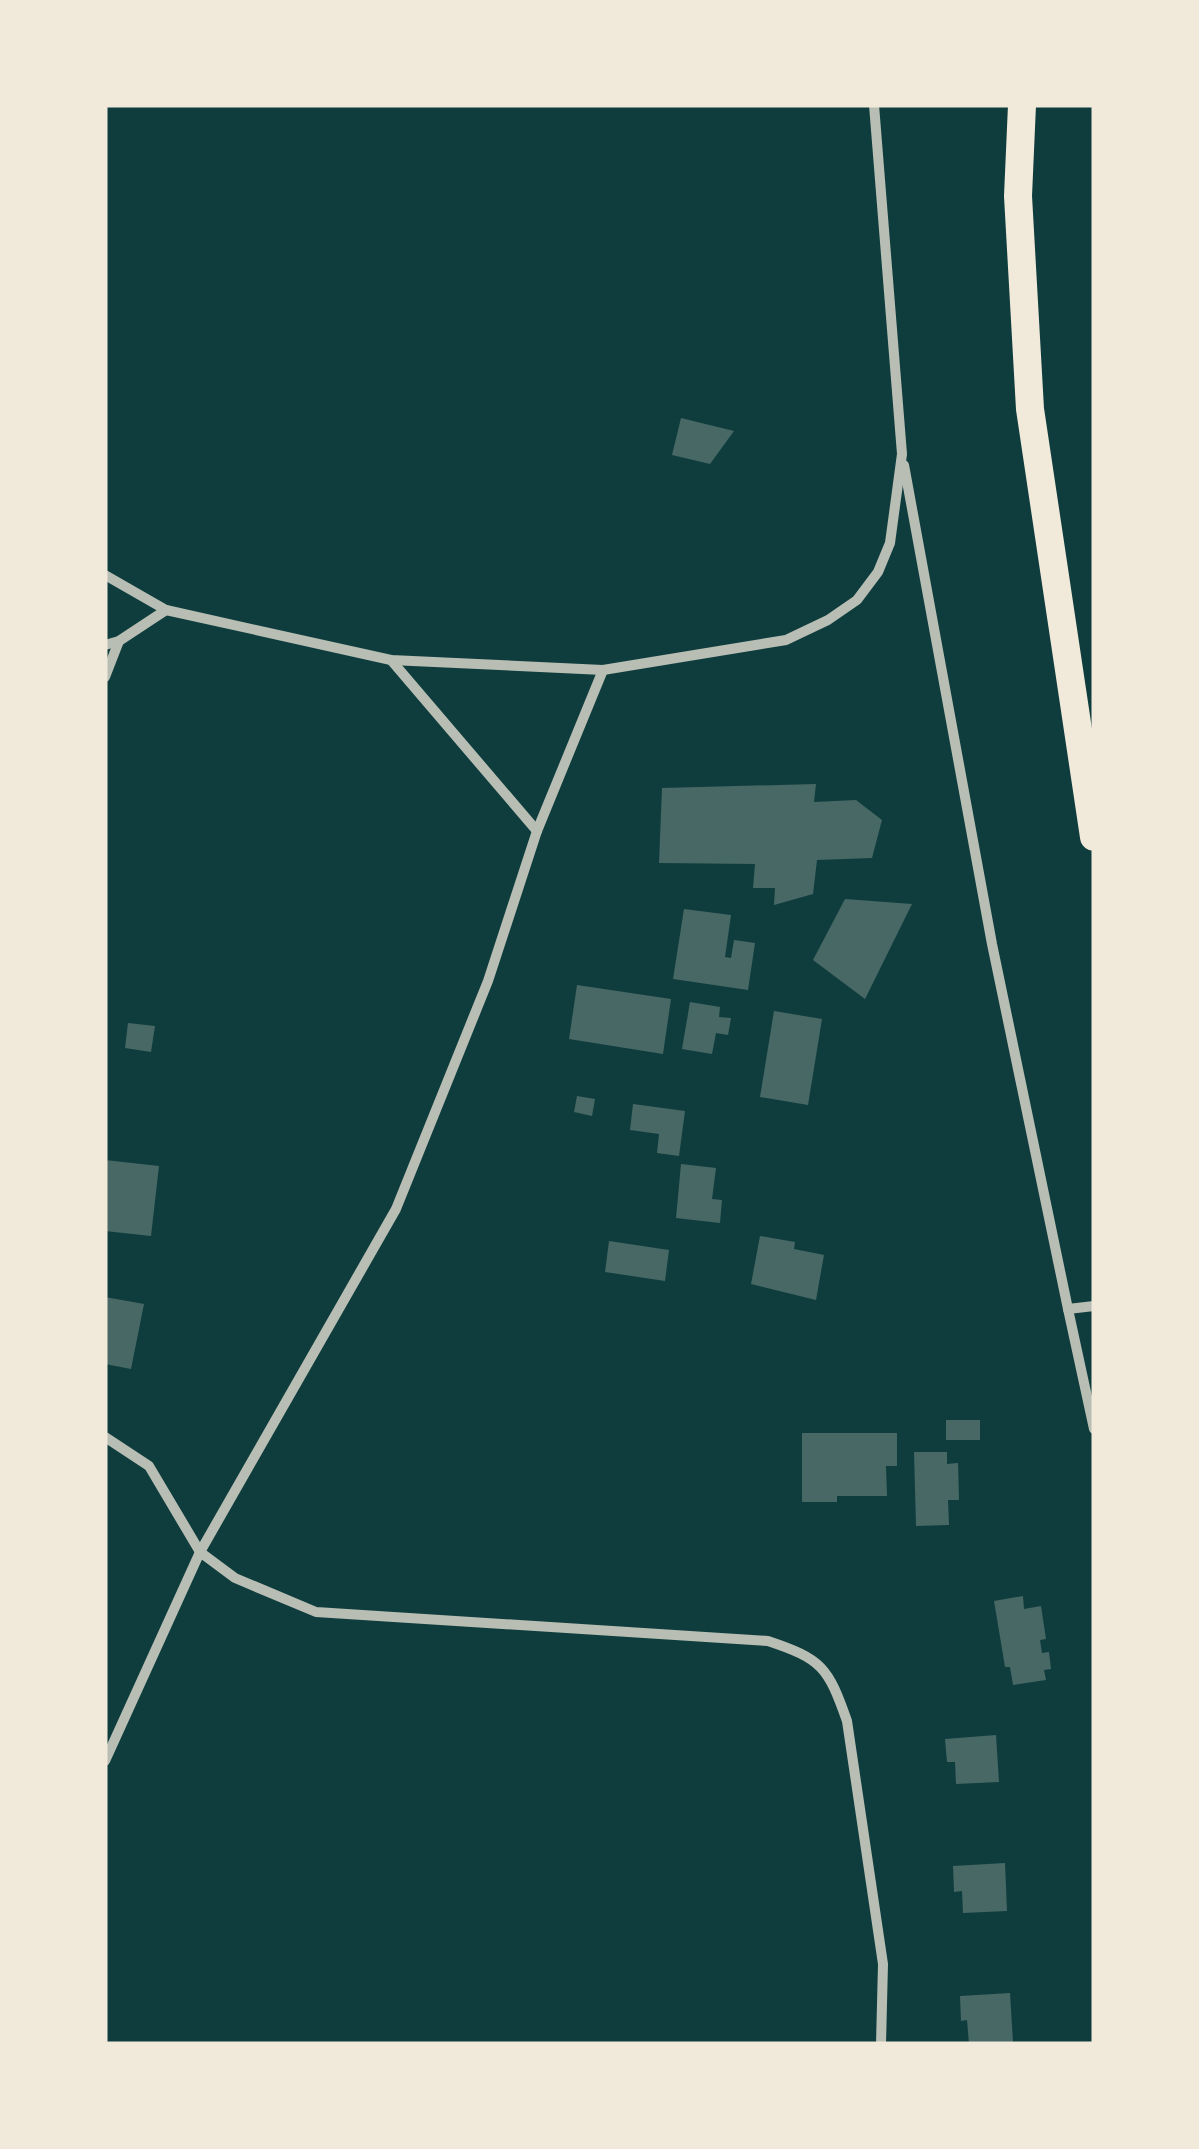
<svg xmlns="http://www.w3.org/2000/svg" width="1199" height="2149" viewBox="0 0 1199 2149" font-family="'Titillium Web',sans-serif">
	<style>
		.building { fill: #486865 }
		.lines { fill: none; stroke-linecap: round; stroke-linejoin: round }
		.minor { stroke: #b8beb3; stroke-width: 10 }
		.trunk { stroke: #f1e9da; stroke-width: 28 }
	</style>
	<rect width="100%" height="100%" fill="#0f3d3e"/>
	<g class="building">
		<path d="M 681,418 L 734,431 L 710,464 L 672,455 Z"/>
		<path d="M 816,784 L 814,802 L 856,800 L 882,820 L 872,858 L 817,860 L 813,894 L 774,905 L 775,888 L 753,888 L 755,864 L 659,863 L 662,788 Z"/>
		<path d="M 845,899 L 912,904 L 865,999 L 813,960 Z"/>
		<path d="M 684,909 L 731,915 L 725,957 L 731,958 L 734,940 L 755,943 L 748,990 L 673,979 Z"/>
		<path d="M 577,985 L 671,999 L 663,1054 L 569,1039 Z"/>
		<path d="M 690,1002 L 720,1007 L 719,1017 L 731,1018 L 728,1035 L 716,1033 L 712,1054 L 682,1049 Z"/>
		<path d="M 774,1011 L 822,1019 L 808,1105 L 760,1097 Z"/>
		<path d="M 128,1023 L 155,1026 L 151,1052 L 125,1048 Z"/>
		<path d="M 577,1096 L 595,1099 L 592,1116 L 574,1112 Z"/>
		<path d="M 633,1104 L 685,1111 L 679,1156 L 657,1153 L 659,1134 L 630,1130 Z"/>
		<path d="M 105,1160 L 159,1166 L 151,1236 L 105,1231 Z"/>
		<path d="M 681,1164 L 716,1168 L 712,1199 L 722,1200 L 720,1223 L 676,1218 Z"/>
		<path d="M 760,1236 L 795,1242 L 794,1249 L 824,1255 L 816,1300 L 751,1284 Z"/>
		<path d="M 609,1241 L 669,1250 L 665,1281 L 605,1272 Z"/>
		<path d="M 105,1297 L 144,1304 L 131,1369 L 105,1364 Z"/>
		<rect x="946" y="1420" width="34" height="20"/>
		<path d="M 802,1433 L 897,1433 L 897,1466 L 886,1466 L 887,1496 L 837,1496 L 837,1502 L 802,1502 Z"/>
		<path d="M 914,1452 L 947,1452 L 947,1464 L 958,1463 L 959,1500 L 948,1500 L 949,1525 L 916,1526 Z"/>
		<path d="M 1023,1596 L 1024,1609 L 1041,1606 L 1046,1639 L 1040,1640 L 1042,1653 L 1049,1652 L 1051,1669 L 1044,1670 L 1046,1680 L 1013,1685 L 1010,1667 L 1005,1667 L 994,1601 Z"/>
		<path d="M 996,1735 L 999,1782 L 956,1784 L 955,1762 L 947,1762 L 945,1739 Z"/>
		<path d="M 1005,1863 L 1007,1911 L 963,1913 L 962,1891 L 954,1892 L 953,1866 Z"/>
		<path d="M 1010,1993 L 1013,2042 L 969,2044 L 967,2020 L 961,2021 L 960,1996 Z"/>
	</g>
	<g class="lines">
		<g class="minor">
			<path d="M 904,465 L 992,944 L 1068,1309 L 1094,1306"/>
			<path d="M 105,575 L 166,610 L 391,660 L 603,670 L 786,640 L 828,620 L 857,600 L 878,572 L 890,543 L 902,454 L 874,105"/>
			<path d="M 105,645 L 119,641 L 166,610"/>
			<path d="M 391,660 L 537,831"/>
			<path d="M 105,677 L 119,641"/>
			<path d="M 1068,1309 L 1094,1429"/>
			<path d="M 105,1437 L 149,1466 L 200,1552 L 235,1578 L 316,1612 L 768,1641 C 822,1659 828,1667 847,1721 L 883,1964 L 881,2044"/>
			<path d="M 105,1761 L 200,1552 L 396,1209 L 488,981 L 537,831 L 603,670"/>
		</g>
		<path class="trunk" d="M 1022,105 L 1018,196 L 1030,409 L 1094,837"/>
	</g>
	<rect width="1199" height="2149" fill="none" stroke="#f1e9da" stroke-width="215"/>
</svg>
